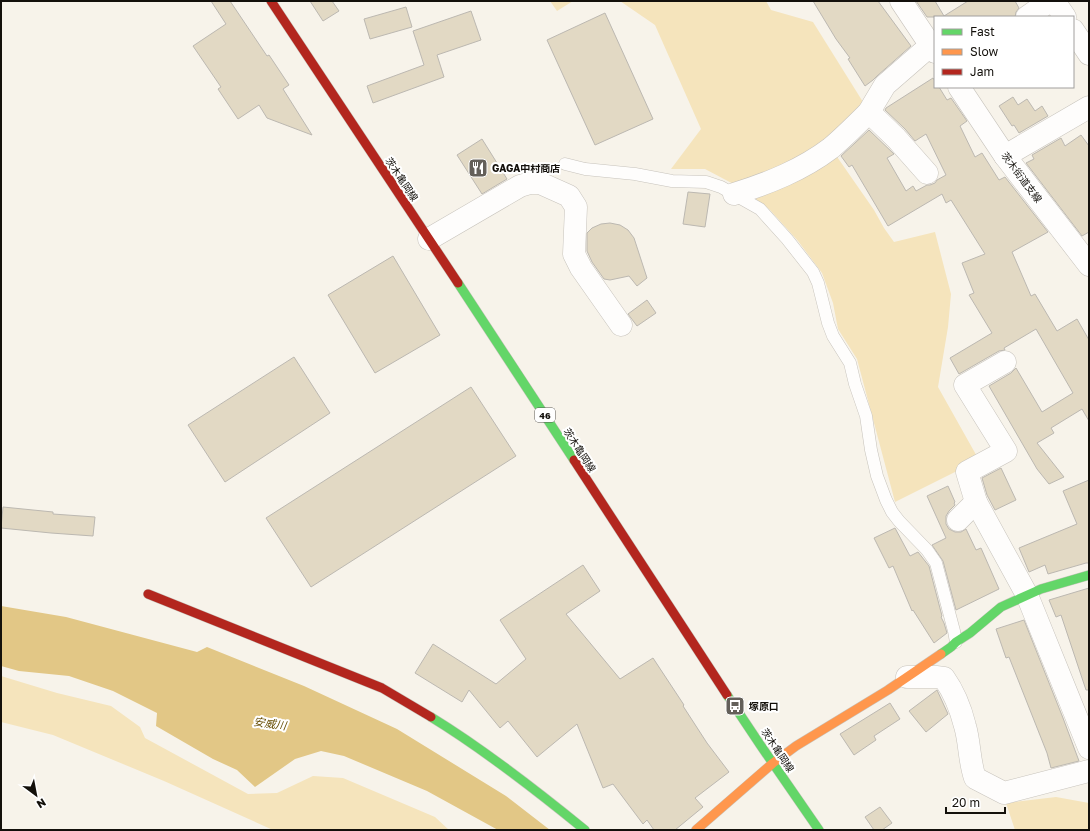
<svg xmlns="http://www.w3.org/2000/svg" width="1090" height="831" viewBox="0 0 1090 831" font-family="'Golos Text','Noto Sans JP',sans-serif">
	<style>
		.green { fill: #f5e4bc }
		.water { fill: #e2c786 }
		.building { fill: #e2d9c4; stroke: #bcb8b1 }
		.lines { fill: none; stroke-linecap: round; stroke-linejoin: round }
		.lane-casing { stroke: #c7c3bc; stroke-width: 13 }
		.street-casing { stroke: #c7c3bc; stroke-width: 23 }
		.fast-casing { stroke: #c7c3bc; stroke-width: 10 }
		.slow-casing { stroke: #c7c3bc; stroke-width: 10 }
		.jam-casing { stroke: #c7c3bc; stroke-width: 10 }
		.lane { stroke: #fefdfc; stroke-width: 12 }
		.street { stroke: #fefdfc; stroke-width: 22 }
		.fast { stroke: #63d668; stroke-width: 9 }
		.slow { stroke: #ff974d; stroke-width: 9 }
		.jam { stroke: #b3261e; stroke-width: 9 }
		.labels { text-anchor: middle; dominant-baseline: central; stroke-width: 4; stroke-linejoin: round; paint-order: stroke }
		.shield { fill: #fff; stroke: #5a5854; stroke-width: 1 }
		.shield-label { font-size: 9px; font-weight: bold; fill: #13100b }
		.poi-label { font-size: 10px; font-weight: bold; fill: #13100b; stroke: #fff; text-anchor: start }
		.street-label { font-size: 10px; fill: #13100b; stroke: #fff }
		.water-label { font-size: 11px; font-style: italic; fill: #674e05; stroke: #fff }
	</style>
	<rect width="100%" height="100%" fill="#f7f3ea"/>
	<g class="green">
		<path d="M 550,1 L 573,1 L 557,11 Z"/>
		<path d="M 620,1 L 766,1 L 771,10 L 813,22 L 863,102 L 829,143 L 741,188 L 705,169 L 671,169 L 701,129 L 655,25 Z"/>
		<path d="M 833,151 L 874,210 L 884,228 L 894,242 L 935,232 L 951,294 L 948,327 L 938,387 L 979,460 L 895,502 L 857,359 L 838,329 L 833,303 L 822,273 L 798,241 L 770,210 L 750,195 Z"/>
		<path d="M 1,676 L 57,693 L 111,706 L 140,727 L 145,738 L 248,794 L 277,793 L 313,776 L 343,778 L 435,817 L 449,830 L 273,830 L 164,781 L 53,735 L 1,722 Z"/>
		<path d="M 1056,797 L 1089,803 L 1089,830 L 1015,830 L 1006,803 Z"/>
	</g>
	<path class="water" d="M 1,606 L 66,617 L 197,652 L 207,647 L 304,686 L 397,729 L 506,796 L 550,830 L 498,830 L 427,791 L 344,756 L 321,751 L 295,759 L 255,787 L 237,770 L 213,759 L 156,726 L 157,713 L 113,691 L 69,676 L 19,671 L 1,666 Z"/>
	<g class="building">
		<path d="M 211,1 L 230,1 L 267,56 L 269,55 L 289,85 L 283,89 L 312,135 L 267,118 L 259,105 L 238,119 L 218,89 L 221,87 L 193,46 L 226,24 Z"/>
		<path d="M 310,1 L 332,1 L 339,11 L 323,21 Z"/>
		<path d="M 813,1 L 878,1 L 911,46 L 877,76 L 873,80 L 865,86 L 848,59 L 850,58 L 836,39 Z"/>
		<path d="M 916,1 L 935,1 L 944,16 L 968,1 L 1015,1 L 1019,8 L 1016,12 L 1015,17 L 927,17 Z"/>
		<path d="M 406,7 L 412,27 L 370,39 L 364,19 Z"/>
		<path d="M 471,11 L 481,40 L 437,55 L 444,77 L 373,103 L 367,86 L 424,65 L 413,31 Z"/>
		<path d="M 605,13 L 653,119 L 595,145 L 547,40 Z"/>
		<path d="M 933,78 L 935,81 L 935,87 L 939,87 L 947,100 L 951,98 L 967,121 L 960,126 L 975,157 L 982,153 L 999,180 L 1005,177 L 1048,232 L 1012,252 L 1031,296 L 1035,294 L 1057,331 L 1077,319 L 1089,340 L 1089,421 L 1082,409 L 1051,428 L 1054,433 L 1037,443 L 1064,477 L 1049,484 L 1037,469 L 989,386 L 1011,373 L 1016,368 L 1042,412 L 1073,393 L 1036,329 L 1004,348 L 1005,350 L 999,351 L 959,374 L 950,358 L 992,333 L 969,295 L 974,293 L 962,263 L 985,254 L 951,200 L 946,203 L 942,194 L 888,226 L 852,165 L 849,167 L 841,156 L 869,130 L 894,154 L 887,158 L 906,191 L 913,186 L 916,191 L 927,185 L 930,185 L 935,183 L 937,180 L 946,175 L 926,134 L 915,141 L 905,129 L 885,110 L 886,108 Z"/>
		<path d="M 1013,97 L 1018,105 L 1027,99 L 1035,111 L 1042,106 L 1048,116 L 1019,133 L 1014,125 L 1012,126 L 999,106 Z"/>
		<path d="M 1081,135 L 1089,146 L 1089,232 L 1082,236 L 1026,163 L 1034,159 L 1032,155 L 1061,138 L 1065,146 Z"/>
		<path d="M 482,139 L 507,179 L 482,194 L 457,155 Z"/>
		<path d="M 688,192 L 710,194 L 705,227 L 683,224 Z"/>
		<path d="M 610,223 L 620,225 L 628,230 L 634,238 L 647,278 L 637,286 L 629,276 L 610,280 L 604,279 L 592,262 L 587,251 L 587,233 L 592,228 L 601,224 Z"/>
		<path d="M 393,256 L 440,335 L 375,373 L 328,295 Z"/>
		<path d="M 647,300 L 656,313 L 637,326 L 628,314 Z"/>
		<path d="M 294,357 L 330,413 L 225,482 L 188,425 Z"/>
		<path d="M 471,387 L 516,456 L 311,587 L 266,518 Z"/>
		<path d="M 1001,468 L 1016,500 L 995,510 L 987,495 L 982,478 Z"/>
		<path d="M 1089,480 L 1089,563 L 1086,563 L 1048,574 L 1045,565 L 1029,572 L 1019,548 L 1077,524 L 1063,491 Z"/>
		<path d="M 948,486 L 955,502 L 954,503 L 955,505 L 949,511 L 946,516 L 946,524 L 949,529 L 955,532 L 961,532 L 966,529 L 976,550 L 981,548 L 999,589 L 956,610 L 943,561 L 932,545 L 946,538 L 927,496 Z"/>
		<path d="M 3,507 L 53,512 L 53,514 L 95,517 L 93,536 L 51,533 L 1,528 Z"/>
		<path d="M 895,528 L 910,556 L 918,552 L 929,566 L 942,616 L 941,617 L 944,623 L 947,633 L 934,643 L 913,610 L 912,611 L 893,566 L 889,568 L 874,538 Z"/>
		<path d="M 583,565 L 600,591 L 566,614 L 620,679 L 653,658 L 684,705 L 683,706 L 707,743 L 729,772 L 695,798 L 703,807 L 675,830 L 654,830 L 647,820 L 643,824 L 613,784 L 603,788 L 577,724 L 537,757 L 508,721 L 500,728 L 469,690 L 462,702 L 415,673 L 433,644 L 496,684 L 526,659 L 500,620 Z"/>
		<path d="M 1089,588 L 1089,690 L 1086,690 L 1061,615 L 1056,617 L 1049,600 Z"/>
		<path d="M 1024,620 L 1063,718 L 1079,761 L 1051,768 L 1047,753 L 1009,657 L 1006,658 L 996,629 Z"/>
		<path d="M 937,690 L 948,714 L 926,732 L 909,711 Z"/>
		<path d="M 890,703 L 900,719 L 874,736 L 876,740 L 854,755 L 840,734 Z"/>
		<path d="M 880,807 L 892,823 L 882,830 L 874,830 L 865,817 Z"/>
	</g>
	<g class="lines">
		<g class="lane-casing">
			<path id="lane" d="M 565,164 L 585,169 L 635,174 L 672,181 L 706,182 L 721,187 L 760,209 L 787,239 L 813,272 L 818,283 L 828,323 L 833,336 L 850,363 L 855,384 L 866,416 L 871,450 L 877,476 L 886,500 L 892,512 L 899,521 L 927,550 L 936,563 L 954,631 L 956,642"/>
		</g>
		<g class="street-casing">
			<g id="street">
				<path d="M 901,1 L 935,52"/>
				<path d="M 1056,4 L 1065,17"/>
				<path d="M 1027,17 L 1050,1"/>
				<path d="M 1073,30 L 1089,54"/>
				<path d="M 959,87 L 1005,156 L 1089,265"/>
				<path d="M 869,112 L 896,138 L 927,173"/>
				<path d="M 1005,156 L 1089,107"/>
				<path d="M 734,194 C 769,183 802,170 831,148 C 844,137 857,124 869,112 L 873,105 L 885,85 L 931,45"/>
				<path d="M 429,239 L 520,186 L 530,183 L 540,183 L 569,196 L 576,207 L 574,254 L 581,268 L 621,325"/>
				<path d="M 1005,362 L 965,385 L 1006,451 L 967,472 L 976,502 L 1027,595 L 1089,748"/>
				<path d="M 958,520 L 976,502"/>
				<path d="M 907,677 L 936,677 L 944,678 C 954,692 961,710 965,726 C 970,743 969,761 975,778 L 1004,793 L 1089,771"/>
			</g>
		</g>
		<g class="fast-casing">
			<g id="fast">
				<path d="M 458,283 L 574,460"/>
				<path d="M 941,654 L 951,647 L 956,642 L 970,633 L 1001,607 L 1041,589 L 1089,575"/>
				<path d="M 727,695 L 761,746 L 819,830"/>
				<path d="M 431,717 C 485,750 536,790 585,830"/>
			</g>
		</g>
		<g class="slow-casing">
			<path id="slow" d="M 696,830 L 773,763 L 796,746 L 888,690 L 941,654"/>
		</g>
		<g class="jam-casing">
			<g id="jam">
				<path d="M 271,1 L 458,283"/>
				<path d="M 574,460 L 727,695"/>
				<path d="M 148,594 L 382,688 L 431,717"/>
			</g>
		</g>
		<use href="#lane" class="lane"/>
		<use href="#street" class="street"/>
		<use href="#fast" class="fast"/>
		<use href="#slow" class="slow"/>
		<use href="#jam" class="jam"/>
	</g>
	<defs>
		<g id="restaurant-square" transform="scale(1)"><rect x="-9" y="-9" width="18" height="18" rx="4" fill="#635f59" stroke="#fff"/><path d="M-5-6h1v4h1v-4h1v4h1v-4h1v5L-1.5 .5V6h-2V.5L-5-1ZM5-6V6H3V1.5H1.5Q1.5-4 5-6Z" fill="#fff"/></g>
		<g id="bus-square" transform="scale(1)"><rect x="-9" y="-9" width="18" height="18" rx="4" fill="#635f59" stroke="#fff"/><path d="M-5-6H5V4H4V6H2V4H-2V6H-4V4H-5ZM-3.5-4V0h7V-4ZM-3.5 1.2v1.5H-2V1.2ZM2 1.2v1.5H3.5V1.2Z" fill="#fff"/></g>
	</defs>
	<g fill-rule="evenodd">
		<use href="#restaurant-square" x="478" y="168"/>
		<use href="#bus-square" x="735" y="706"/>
	</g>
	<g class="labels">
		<rect class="shield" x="535" y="408" width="20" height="14" rx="3"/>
		<g class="shield-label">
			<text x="545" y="415">46</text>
		</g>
		<g class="poi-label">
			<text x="492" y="168">GAGA中村商店</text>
			<text x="749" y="706">塚原口</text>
		</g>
		<g class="street-label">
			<text transform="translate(1022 177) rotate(53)">茨木街道支線</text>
			<text transform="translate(402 179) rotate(56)">茨木亀岡線</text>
			<text transform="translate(580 450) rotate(57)">茨木亀岡線</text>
			<text transform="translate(778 750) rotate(56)">茨木亀岡線</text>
		</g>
		<g class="water-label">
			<text transform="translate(270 723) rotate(8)">安威川</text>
		</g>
	</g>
	<rect width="1090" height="831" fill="none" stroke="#13100b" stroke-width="4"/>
	<rect x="934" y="16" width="140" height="72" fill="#ffffff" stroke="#a19f9d"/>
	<rect x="942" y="29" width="20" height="6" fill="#63d668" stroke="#a19f9d"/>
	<text x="970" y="36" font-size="12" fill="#13100b">Fast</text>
	<rect x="942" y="49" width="20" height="6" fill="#ff974d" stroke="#a19f9d"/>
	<text x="970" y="56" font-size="12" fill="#13100b">Slow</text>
	<rect x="942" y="69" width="20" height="6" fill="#b3261e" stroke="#a19f9d"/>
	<text x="970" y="76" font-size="12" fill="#13100b">Jam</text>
	<g transform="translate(36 795) rotate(148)" stroke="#ffffff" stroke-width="3" paint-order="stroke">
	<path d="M0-3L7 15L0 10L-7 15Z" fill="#13100b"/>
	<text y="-6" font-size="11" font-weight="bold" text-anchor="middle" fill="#13100b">N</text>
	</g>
	<path d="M946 807v6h59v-6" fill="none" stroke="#13100b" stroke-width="2"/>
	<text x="952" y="807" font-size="12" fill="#13100b" stroke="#ffffff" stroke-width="3" paint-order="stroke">20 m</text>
</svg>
